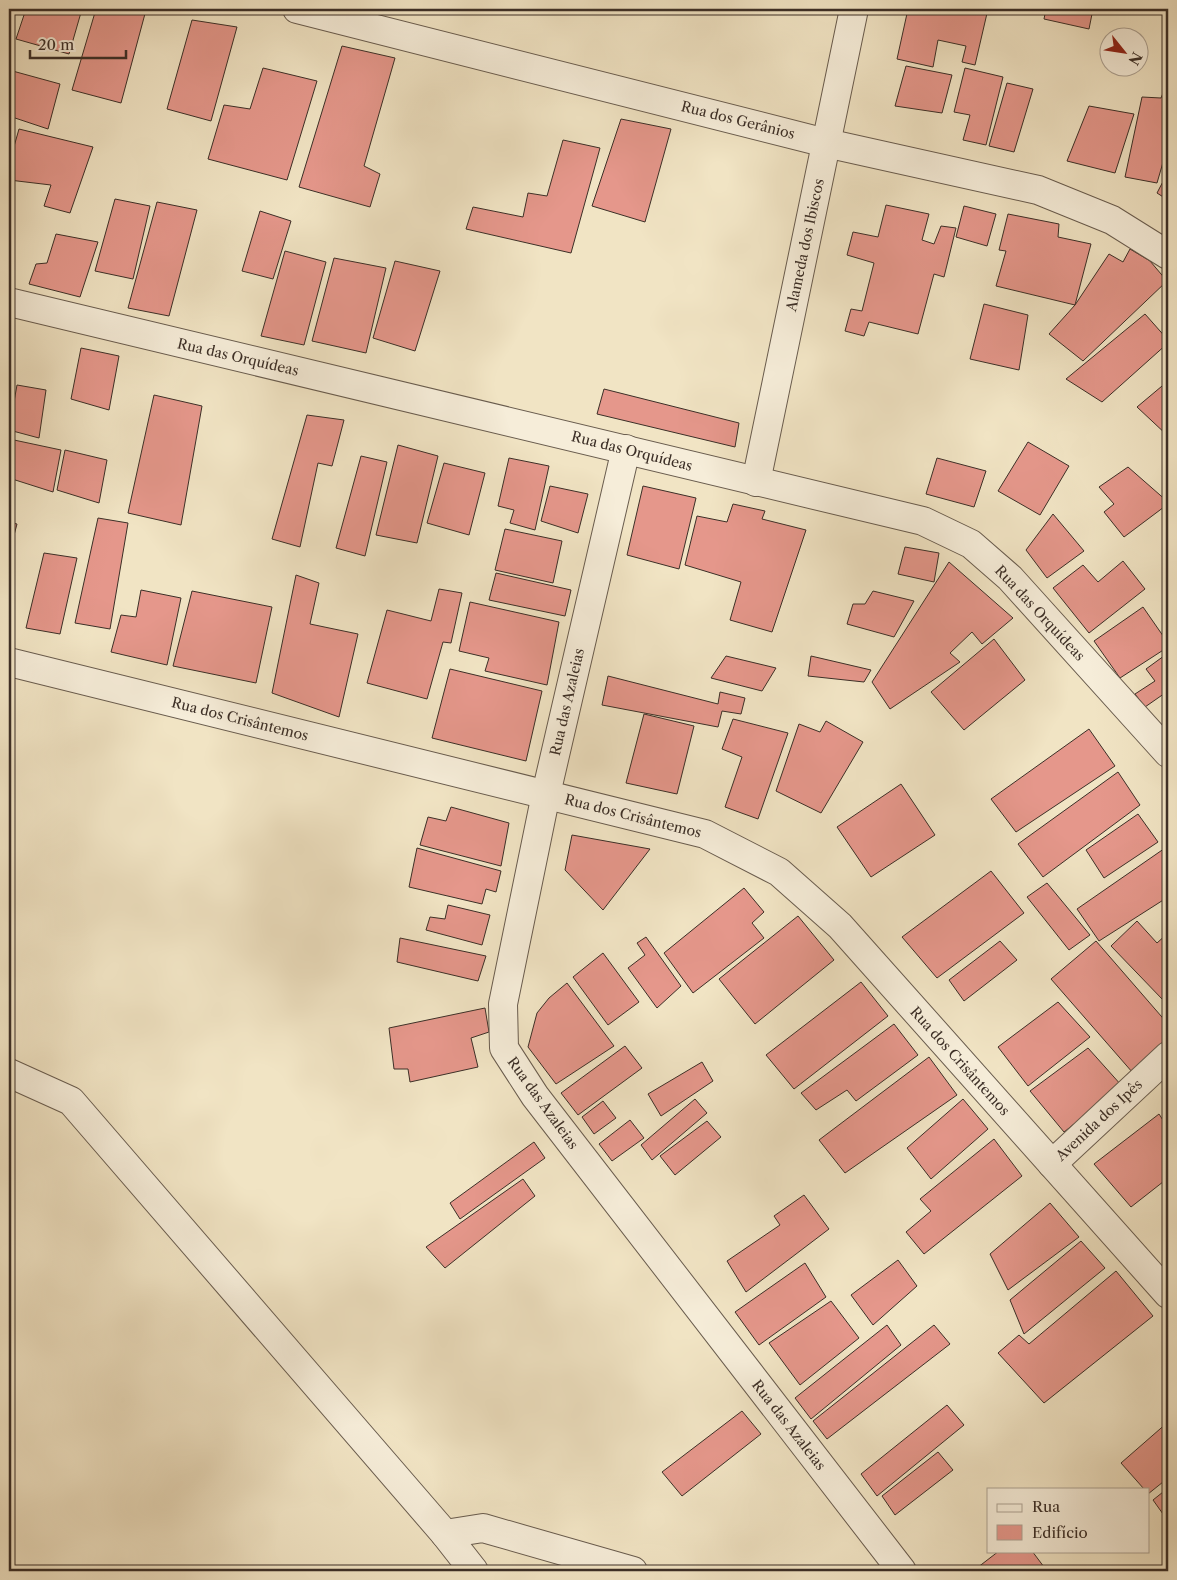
<svg xmlns="http://www.w3.org/2000/svg" width="1177" height="1580" viewBox="0 0 1177 1580" font-family="'Libre Caslon Text',serif">
	<style>
		.building { fill: #e5978b; stroke: #3c2f27 }
		.lines { fill: none; stroke-linecap: round; stroke-linejoin: round }
		.minor-casing { stroke: #695c4e; stroke-width: 30 }
		.minor { stroke: #f6edd9; stroke-width: 28 }
		.labels { text-anchor: middle; dominant-baseline: central; stroke-width: 5; stroke-linejoin: round; paint-order: stroke }
		.street-label { font-size: 14px; fill: #3c2f27; stroke: #f6edd9 }
	</style>
	<rect width="100%" height="100%" fill="#f1e4c4"/>
	<filter id="stains"><feTurbulence type="fractalNoise" baseFrequency=".004" numOctaves="4"/><feColorMatrix values="0 0 0 0 .2 0 0 0 0 .09 0 0 0 0 .02 0 0 0 .5 -.17"/></filter>
	<radialGradient id="worn" r=".72"><stop offset=".6" stop-color="#630" stop-opacity="0"/><stop offset="1" stop-color="#630" stop-opacity=".3"/></radialGradient>
	<g class="building">
		<path d="M 26,9 L 82,9 L 69,54 L 16,39 Z"/>
		<path d="M 96,9 L 141,9 L 146,10 L 121,103 L 72,90 Z"/>
		<path d="M 908,9 L 949,9 L 959,11 L 959,9 L 988,9 L 975,65 L 962,62 L 966,46 L 938,40 L 933,67 L 897,59 Z"/>
		<path d="M 1046,9 L 1093,9 L 1089,29 L 1044,19 Z"/>
		<path d="M 1151,9 L 1168,9 L 1168,14 Z"/>
		<path d="M 192,20 L 237,27 L 211,121 L 167,109 Z"/>
		<path d="M 342,46 L 395,58 L 364,166 L 380,174 L 370,207 L 299,187 Z"/>
		<path d="M 906,66 L 952,75 L 942,113 L 895,106 Z"/>
		<path d="M 263,68 L 317,81 L 287,180 L 208,159 L 224,105 L 250,109 Z"/>
		<path d="M 965,68 L 1003,77 L 986,145 L 963,140 L 970,115 L 954,112 Z"/>
		<path d="M 9,70 L 60,84 L 48,129 L 9,116 Z"/>
		<path d="M 1007,83 L 1033,89 L 1014,152 L 989,146 Z"/>
		<path d="M 1165,88 L 1168,89 L 1168,145 L 1157,183 L 1125,177 L 1142,97 L 1161,98 Z"/>
		<path d="M 1089,106 L 1134,114 L 1115,173 L 1067,161 Z"/>
		<path d="M 621,119 L 671,129 L 645,222 L 592,206 Z"/>
		<path d="M 19,129 L 93,147 L 70,213 L 44,206 L 51,185 L 9,180 L 9,164 Z"/>
		<path d="M 563,140 L 600,148 L 571,253 L 466,229 L 473,207 L 523,217 L 528,193 L 547,196 Z"/>
		<path d="M 1168,172 L 1168,200 L 1157,193 Z"/>
		<path d="M 115,199 L 150,206 L 133,279 L 95,271 Z"/>
		<path d="M 157,202 L 197,210 L 169,316 L 128,308 Z"/>
		<path d="M 886,205 L 929,214 L 922,240 L 934,244 L 941,226 L 956,228 L 944,277 L 934,274 L 918,334 L 869,322 L 864,336 L 845,331 L 851,309 L 862,311 L 874,263 L 847,255 L 853,232 L 878,237 Z"/>
		<path d="M 964,206 L 996,214 L 987,246 L 956,237 Z"/>
		<path d="M 260,211 L 291,221 L 273,279 L 242,271 Z"/>
		<path d="M 1008,214 L 1059,224 L 1058,237 L 1091,244 L 1075,305 L 996,286 L 1006,251 L 999,250 Z"/>
		<path d="M 56,234 L 98,242 L 80,297 L 29,284 L 36,264 L 47,263 Z"/>
		<path d="M 1130,249 L 1150,261 L 1167,281 L 1083,361 L 1049,334 L 1075,305 L 1109,254 L 1123,262 Z"/>
		<path d="M 285,251 L 326,262 L 304,345 L 261,336 Z"/>
		<path d="M 334,258 L 386,268 L 366,353 L 312,341 Z"/>
		<path d="M 395,261 L 440,271 L 415,351 L 373,338 Z"/>
		<path d="M 984,304 L 1028,315 L 1019,370 L 970,359 Z"/>
		<path d="M 1145,314 L 1168,340 L 1168,343 L 1102,402 L 1066,379 Z"/>
		<path d="M 81,348 L 119,356 L 109,410 L 71,399 Z"/>
		<path d="M 1168,381 L 1168,436 L 1137,407 Z"/>
		<path d="M 17,385 L 46,390 L 39,438 L 9,430 Z"/>
		<path d="M 604,389 L 739,423 L 735,447 L 597,414 Z"/>
		<path d="M 154,395 L 202,406 L 181,525 L 128,513 Z"/>
		<path d="M 307,415 L 344,420 L 332,466 L 318,463 L 300,547 L 272,539 Z"/>
		<path d="M 14,440 L 61,450 L 53,492 L 9,478 L 9,463 Z"/>
		<path d="M 1028,442 L 1069,466 L 1040,515 L 998,491 Z"/>
		<path d="M 398,445 L 438,456 L 417,543 L 376,535 Z"/>
		<path d="M 65,450 L 107,460 L 99,503 L 57,490 Z"/>
		<path d="M 361,456 L 387,462 L 365,556 L 336,548 Z"/>
		<path d="M 509,458 L 549,466 L 535,530 L 510,523 L 514,510 L 498,506 Z"/>
		<path d="M 937,458 L 986,471 L 974,507 L 926,494 Z"/>
		<path d="M 444,463 L 485,473 L 469,535 L 427,523 Z"/>
		<path d="M 1128,467 L 1168,502 L 1168,504 L 1124,537 L 1104,512 L 1114,504 L 1099,487 Z"/>
		<path d="M 550,486 L 588,494 L 578,533 L 541,521 Z"/>
		<path d="M 643,486 L 696,498 L 679,569 L 627,555 Z"/>
		<path d="M 733,504 L 765,511 L 762,519 L 806,530 L 772,632 L 730,620 L 741,582 L 685,565 L 697,516 L 727,522 Z"/>
		<path d="M 1053,514 L 1084,551 L 1047,578 L 1026,550 Z"/>
		<path d="M 98,518 L 128,523 L 110,629 L 75,623 Z"/>
		<path d="M 9,522 L 17,524 L 9,554 Z"/>
		<path d="M 505,529 L 562,541 L 553,583 L 495,570 Z"/>
		<path d="M 905,547 L 939,553 L 934,582 L 898,574 Z"/>
		<path d="M 44,553 L 77,558 L 60,634 L 26,628 Z"/>
		<path d="M 1123,561 L 1145,589 L 1089,633 L 1053,588 L 1083,565 L 1098,582 Z"/>
		<path d="M 949,562 L 1013,618 L 982,644 L 972,632 L 950,653 L 960,662 L 890,709 L 872,682 Z"/>
		<path d="M 496,573 L 571,590 L 565,616 L 489,600 Z"/>
		<path d="M 296,575 L 319,583 L 310,624 L 358,634 L 339,717 L 272,693 Z"/>
		<path d="M 439,589 L 462,593 L 451,643 L 443,642 L 427,699 L 367,683 L 387,610 L 431,621 Z"/>
		<path d="M 141,590 L 181,598 L 167,665 L 111,652 L 121,615 L 136,617 Z"/>
		<path d="M 192,591 L 272,607 L 256,683 L 173,666 Z"/>
		<path d="M 873,591 L 914,601 L 894,637 L 847,624 L 853,604 L 865,604 Z"/>
		<path d="M 470,602 L 559,622 L 547,685 L 485,671 L 489,658 L 459,651 Z"/>
		<path d="M 1143,607 L 1168,643 L 1168,647 L 1120,678 L 1094,641 Z"/>
		<path d="M 994,639 L 1025,680 L 964,730 L 931,692 Z"/>
		<path d="M 1168,653 L 1168,691 L 1145,707 L 1135,694 L 1155,681 L 1146,669 Z"/>
		<path d="M 726,656 L 776,668 L 762,691 L 711,678 Z"/>
		<path d="M 811,656 L 871,670 L 864,682 L 808,676 Z"/>
		<path d="M 450,669 L 542,691 L 526,761 L 432,738 Z"/>
		<path d="M 608,676 L 718,704 L 720,692 L 745,698 L 741,714 L 722,711 L 718,727 L 602,705 Z"/>
		<path d="M 644,714 L 694,726 L 677,794 L 626,783 Z"/>
		<path d="M 733,719 L 788,733 L 758,819 L 725,807 L 742,757 L 722,749 Z"/>
		<path d="M 826,721 L 863,742 L 821,813 L 776,791 L 799,724 L 820,732 Z"/>
		<path d="M 1089,729 L 1115,766 L 1016,832 L 991,799 Z"/>
		<path d="M 1118,772 L 1140,805 L 1043,877 L 1018,844 Z"/>
		<path d="M 901,784 L 935,835 L 871,877 L 837,827 Z"/>
		<path d="M 451,807 L 509,823 L 501,866 L 420,845 L 428,817 L 446,821 Z"/>
		<path d="M 1138,814 L 1158,842 L 1104,878 L 1086,850 Z"/>
		<path d="M 572,835 L 650,849 L 603,910 L 565,870 Z"/>
		<path d="M 1168,846 L 1168,897 L 1099,941 L 1077,909 Z"/>
		<path d="M 417,848 L 501,871 L 496,892 L 486,889 L 482,904 L 409,887 Z"/>
		<path d="M 991,871 L 1024,913 L 937,978 L 902,937 Z"/>
		<path d="M 1047,883 L 1090,935 L 1069,950 L 1027,897 Z"/>
		<path d="M 744,888 L 764,912 L 752,923 L 764,938 L 693,993 L 664,953 Z"/>
		<path d="M 448,905 L 490,915 L 482,945 L 426,930 L 430,917 L 445,919 Z"/>
		<path d="M 798,916 L 834,960 L 755,1024 L 719,979 Z"/>
		<path d="M 1137,921 L 1157,943 L 1168,933 L 1168,996 L 1163,1000 L 1111,946 Z"/>
		<path d="M 646,937 L 681,986 L 657,1008 L 628,968 L 645,955 L 637,943 Z"/>
		<path d="M 400,938 L 486,956 L 478,981 L 397,962 Z"/>
		<path d="M 1000,941 L 1017,960 L 964,1001 L 949,980 Z"/>
		<path d="M 1096,941 L 1168,1024 L 1168,1039 L 1133,1073 L 1051,979 Z"/>
		<path d="M 603,953 L 639,1002 L 608,1025 L 573,977 Z"/>
		<path d="M 861,982 L 888,1016 L 794,1089 L 766,1055 Z"/>
		<path d="M 567,983 L 614,1046 L 556,1084 L 528,1047 L 537,1013 L 549,998 Z"/>
		<path d="M 1058,1002 L 1090,1037 L 1028,1086 L 998,1047 Z"/>
		<path d="M 485,1008 L 489,1032 L 471,1038 L 478,1067 L 410,1082 L 408,1069 L 394,1069 L 389,1028 Z"/>
		<path d="M 894,1024 L 918,1055 L 856,1101 L 847,1090 L 816,1110 L 801,1093 Z"/>
		<path d="M 625,1046 L 642,1068 L 578,1115 L 561,1093 Z"/>
		<path d="M 1088,1048 L 1122,1086 L 1064,1132 L 1030,1091 Z"/>
		<path d="M 929,1057 L 957,1095 L 845,1173 L 819,1140 Z"/>
		<path d="M 702,1062 L 713,1081 L 661,1116 L 648,1094 Z"/>
		<path d="M 695,1099 L 707,1113 L 652,1160 L 641,1145 Z"/>
		<path d="M 963,1099 L 988,1129 L 931,1179 L 907,1148 Z"/>
		<path d="M 603,1101 L 616,1118 L 594,1134 L 582,1117 Z"/>
		<path d="M 1159,1114 L 1168,1128 L 1168,1178 L 1131,1207 L 1094,1164 Z"/>
		<path d="M 630,1120 L 644,1138 L 612,1161 L 599,1144 Z"/>
		<path d="M 707,1121 L 721,1137 L 675,1175 L 660,1156 Z"/>
		<path d="M 994,1139 L 1022,1176 L 924,1254 L 906,1232 L 931,1211 L 920,1199 Z"/>
		<path d="M 534,1142 L 545,1158 L 460,1219 L 450,1203 Z"/>
		<path d="M 523,1179 L 535,1196 L 445,1268 L 426,1247 Z"/>
		<path d="M 804,1195 L 829,1229 L 746,1292 L 727,1261 L 780,1225 L 774,1216 Z"/>
		<path d="M 1050,1203 L 1079,1237 L 1008,1290 L 990,1254 Z"/>
		<path d="M 1081,1241 L 1105,1268 L 1024,1334 L 1010,1300 Z"/>
		<path d="M 898,1260 L 917,1286 L 873,1325 L 851,1295 Z"/>
		<path d="M 805,1263 L 826,1297 L 759,1345 L 735,1312 Z"/>
		<path d="M 1116,1271 L 1153,1316 L 1044,1403 L 998,1353 L 1019,1335 L 1029,1344 Z"/>
		<path d="M 831,1301 L 859,1338 L 800,1385 L 769,1343 Z"/>
		<path d="M 887,1325 L 901,1345 L 811,1419 L 795,1398 Z"/>
		<path d="M 934,1325 L 950,1344 L 827,1439 L 813,1421 Z"/>
		<path d="M 947,1405 L 964,1425 L 877,1496 L 861,1474 Z"/>
		<path d="M 742,1411 L 761,1434 L 682,1496 L 662,1472 Z"/>
		<path d="M 1168,1422 L 1168,1478 L 1148,1494 L 1148,1489 L 1144,1489 L 1121,1463 Z"/>
		<path d="M 938,1452 L 953,1470 L 895,1515 L 882,1496 Z"/>
		<path d="M 1168,1488 L 1168,1521 L 1153,1500 Z"/>
		<path d="M 999,1551 L 1032,1551 L 1047,1571 L 973,1571 Z"/>
	</g>
	<g class="lines">
		<g class="minor-casing">
			<g id="minor">
				<path d="M 297,9 L 826,143 L 1038,190 L 1112,220 L 1168,255"/>
				<path d="M 9,302 L 923,521 L 971,544 L 1010,578 L 1168,753"/>
				<path d="M 626,449 L 546,794 L 503,1004 L 504,1048 L 535,1096 L 902,1571"/>
				<path d="M 756,482 L 854,9"/>
				<path d="M 9,662 L 705,834 L 779,872 L 840,926 L 1168,1294"/>
				<path d="M 9,1073 L 71,1101 L 445,1534 L 474,1571"/>
				<path d="M 1052,1164 L 1168,1056"/>
				<path d="M 445,1534 L 483,1528 L 633,1571"/>
			</g>
		</g>
		<use href="#minor" class="minor"/>
	</g>
	<g class="labels">
		<g class="street-label">
			<text transform="translate(738 120) rotate(14)">Rua dos Gerânios</text>
			<text transform="translate(805 245) rotate(-78)">Alameda dos Ibiscos</text>
			<text transform="translate(238 357) rotate(13)">Rua das Orquídeas</text>
			<text transform="translate(632 451) rotate(14)">Rua das Orquídeas</text>
			<text transform="translate(1040 613) rotate(47)">Rua das Orquídeas</text>
			<text transform="translate(567 702) rotate(-77)">Rua das Azaleias</text>
			<text transform="translate(240 719) rotate(14)">Rua dos Crisântemos</text>
			<text transform="translate(633 816) rotate(14)">Rua dos Crisântemos</text>
			<text transform="translate(960 1061) rotate(48)">Rua dos Crisântemos</text>
			<text transform="translate(543 1103) rotate(54)">Rua das Azaleias</text>
			<text transform="translate(1099 1120) rotate(-43)">Avenida dos Ipês</text>
			<text transform="translate(789 1425) rotate(52)">Rua das Azaleias</text>
		</g>
	</g>
	<rect width="1177" height="1580" fill="none" stroke="#f1e4c4" stroke-width="30"/>
	<rect x="10" y="10" width="1157" height="1560" fill="none" stroke="#3c2f27" stroke-width="2.5"/>
	<rect x="15" y="15" width="1147" height="1550" fill="none" stroke="#3c2f27"/>
	<rect x="987" y="1488" width="162" height="65" fill="#f6edd9" stroke="#aca192"/>
	<rect x="997" y="1504" width="25" height="8" fill="#f6edd9" stroke="#aca192"/>
	<text x="1032" y="1512" font-size="15" fill="#3c2f27">Rua</text>
	<rect x="997" y="1525" width="25" height="15" fill="#e5978b" stroke="#aca192"/>
	<text x="1032" y="1538" font-size="15" fill="#3c2f27">Edifício</text>
	<g transform="translate(1124 52) rotate(120)"><circle r="24" fill="#f6edd9" stroke="#aca192"/>
	<path d="M0-4L9 19L0 12L-9 19Z" fill="#8f2418"/>
	<text y="-8" font-size="14" font-weight="bold" text-anchor="middle" fill="#3c2f27">N</text>
	</g>
	<path d="M30 50v8h96v-8" fill="none" stroke="#3c2f27" stroke-width="2.5"/>
	<text x="38" y="50" font-size="15" fill="#3c2f27" stroke="#f6edd9" stroke-width="4" paint-order="stroke">20 m</text>
	<rect width="100%" height="100%" filter="url(#stains)"/>
	<rect width="100%" height="100%" fill="url(#worn)"/>
</svg>
